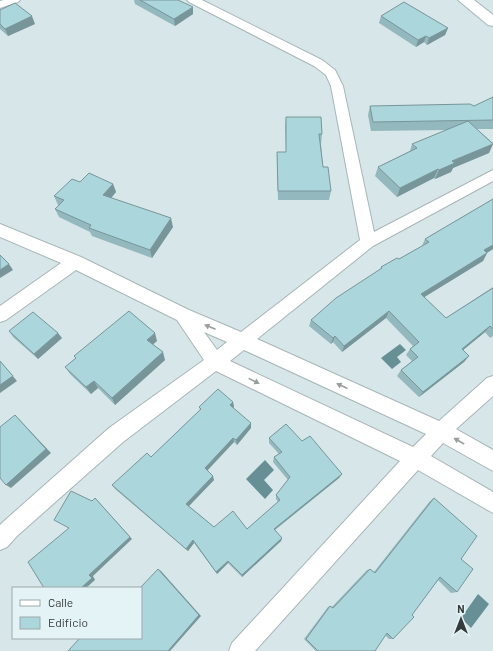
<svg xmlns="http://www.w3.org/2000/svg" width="493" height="651" viewBox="0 0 493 651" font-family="Barlow,sans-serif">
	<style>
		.water { fill: #679096 }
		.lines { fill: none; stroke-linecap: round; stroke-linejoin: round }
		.minor-casing { stroke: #a7b6b8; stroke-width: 2 }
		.tertiary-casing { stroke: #a7b6b8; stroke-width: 2 }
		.minor { fill: #fff; fill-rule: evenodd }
		.tertiary { fill: #fff; fill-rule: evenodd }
		.wall { fill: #93b8bd }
		.shaded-wall { fill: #78969a }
		.building { fill: #abd6dc; stroke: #78969a }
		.oneway { fill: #9a9d9d }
	</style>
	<rect width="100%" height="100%" fill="#d7e6e8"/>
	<g class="water">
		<path d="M 400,344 L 406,350 L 397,357 L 401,362 L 392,369 L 381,358 Z"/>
		<path d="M 265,460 L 274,470 L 264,480 L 273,490 L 265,499 L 246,479 Z"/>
		<path d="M 478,594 L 489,604 L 471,628 L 461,618 Z"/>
	</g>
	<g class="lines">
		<g class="minor-casing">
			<g id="minor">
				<path d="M 4,0 L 20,0 L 18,2 L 0,8 L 0,1 Z"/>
				<path d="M 187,0 L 202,0 L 322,60 L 335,70 L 343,86 L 374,232 L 493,170 L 493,181 L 373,246 L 257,339 L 439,421 L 487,378 L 493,376 L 493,396 L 456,429 L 493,450 L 493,471 L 443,443 L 431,456 L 493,492 L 493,513 L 418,470 L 255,651 L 229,651 L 232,643 L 400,461 L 216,371 L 123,442 L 17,536 L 7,547 L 0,550 L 0,525 L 3,522 L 109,428 L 204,360 L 177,320 L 76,270 L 6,320 L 0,322 L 0,306 L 61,263 L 0,237 L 0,224 L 81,257 L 189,310 L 241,332 L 360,240 L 331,86 L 326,75 L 314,66 L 189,2 ZM 204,332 L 227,342 L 217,350 ZM 244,350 L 426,434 L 413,447 L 230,361 Z"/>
			</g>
		</g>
		<g class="tertiary-casing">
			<path id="tertiary" d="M 458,0 L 474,0 L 493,15 L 493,26 L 488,25 Z"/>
		</g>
		<use href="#minor" class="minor"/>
		<use href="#tertiary" class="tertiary"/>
	</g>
	<g class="wall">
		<path d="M 134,0 L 178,0 L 193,14 L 175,26 L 135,4 Z"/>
		<path d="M 0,10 L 35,24 L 8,36 L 0,29 Z"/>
		<path d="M 381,16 L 448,28 L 445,35 L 427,45 L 424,42 L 416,47 L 379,23 Z"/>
		<path d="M 493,97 L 493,129 L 477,129 L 493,143 L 489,153 L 453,168 L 451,172 L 435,179 L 434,178 L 397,197 L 375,176 L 378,167 L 410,151 L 412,144 L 447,130 L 371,131 L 368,115 L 370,106 L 474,106 Z"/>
		<path d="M 286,117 L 322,134 L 321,144 L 323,167 L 331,191 L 329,200 L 278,200 L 277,161 L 277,152 L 286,152 L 285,126 Z"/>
		<path d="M 80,182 L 113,184 L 116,192 L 111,198 L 173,227 L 152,258 L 92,236 L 90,232 L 59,217 L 55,209 L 59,205 L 58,205 L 54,196 Z"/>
		<path d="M 493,199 L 493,249 L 487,253 L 483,261 L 424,297 L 446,318 L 493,287 L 493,336 L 490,338 L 485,332 L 463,350 L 469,356 L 464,362 L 419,397 L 397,376 L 401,370 L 412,361 L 406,355 L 410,349 L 413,346 L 386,318 L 342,352 L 333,342 L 331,344 L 309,326 L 311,320 L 380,270 L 381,267 L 399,259 L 422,246 L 425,239 Z"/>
		<path d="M 9,331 L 62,338 L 38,359 L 13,337 Z"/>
		<path d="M 157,341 L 153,344 L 165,360 L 115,405 L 98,388 L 91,394 L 70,374 L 65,367 L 76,358 L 74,356 Z"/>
		<path d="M 233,402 L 234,407 L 233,408 L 251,428 L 237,445 L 234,442 L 207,470 L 214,480 L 189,506 L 214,527 L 247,529 L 278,502 L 276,499 L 276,495 L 288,480 L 273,462 L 274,457 L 279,454 L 269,443 L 269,438 L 302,441 L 342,474 L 339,478 L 275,530 L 282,538 L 281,541 L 242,577 L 228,563 L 217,574 L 194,543 L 188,551 L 115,489 L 112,485 L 151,457 L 200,410 L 199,407 Z"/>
		<path d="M 434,498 L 461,559 L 457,592 L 451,593 L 438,580 L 393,639 L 389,639 L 385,635 L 375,651 L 316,651 L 304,639 L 328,607 L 330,606 L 332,607 L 367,570 L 370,569 L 374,572 L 430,501 Z"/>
	</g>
	<g class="shaded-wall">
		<path d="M 193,7 L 193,14 L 175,26 L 174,19 Z"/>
		<path d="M 32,16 L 35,24 L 8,36 L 5,29 Z"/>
		<path d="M 448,28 L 445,35 L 427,45 L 429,38 Z"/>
		<path d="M 426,36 L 424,42 L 416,47 L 418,40 Z"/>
		<path d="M 493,144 L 489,153 L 453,168 L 451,172 L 435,179 L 439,170 L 452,161 Z"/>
		<path d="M 438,169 L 434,178 L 397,197 L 400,188 Z"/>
		<path d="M 113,184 L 116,192 L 106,204 L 103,195 Z"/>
		<path d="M 171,218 L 173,227 L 152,258 L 150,250 Z"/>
		<path d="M 493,245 L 493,249 L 480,257 L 484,250 Z"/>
		<path d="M 487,253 L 483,261 L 418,301 L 421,294 Z"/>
		<path d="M 9,264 L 13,270 L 0,278 L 0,270 Z"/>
		<path d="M 389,311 L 386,318 L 342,352 L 344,346 Z"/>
		<path d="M 490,326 L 485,332 L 457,355 L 462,349 Z"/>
		<path d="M 58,333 L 62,338 L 38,359 L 34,354 Z"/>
		<path d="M 155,333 L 157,341 L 150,347 L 147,340 Z"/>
		<path d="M 335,336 L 333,342 L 331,344 L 333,338 Z"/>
		<path d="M 163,352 L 165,360 L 115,405 L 112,398 Z"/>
		<path d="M 469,356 L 464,362 L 419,397 L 423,392 Z"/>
		<path d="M 0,361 L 17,381 L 0,393 Z"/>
		<path d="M 94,381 L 98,388 L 91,394 L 86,387 Z"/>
		<path d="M 233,402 L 234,407 L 230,411 L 230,405 Z"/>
		<path d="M 15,415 L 51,453 L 11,488 L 6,485 Z"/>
		<path d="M 251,423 L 251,428 L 237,445 L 236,440 Z"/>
		<path d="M 233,438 L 234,442 L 206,472 L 205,468 Z"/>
		<path d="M 342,474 L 339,478 L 273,531 L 274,529 Z"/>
		<path d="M 213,476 L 214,480 L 188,507 L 186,504 Z"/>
		<path d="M 95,498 L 132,539 L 93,576 L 95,580 L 86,588 L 81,588 L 89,575 Z"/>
		<path d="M 282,538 L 281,541 L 242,577 L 242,575 Z"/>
		<path d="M 193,540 L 194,543 L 188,551 L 186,549 Z"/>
		<path d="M 228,561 L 228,563 L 217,574 L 216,572 Z"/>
		<path d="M 158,569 L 161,571 L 201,616 L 170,651 L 168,651 Z"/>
	</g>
	<g class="building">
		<path d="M 140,0 L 178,0 L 193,7 L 174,19 Z"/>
		<path d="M 404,2 L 448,28 L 429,38 L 426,36 L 418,40 L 381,16 Z"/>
		<path d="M 15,3 L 32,16 L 5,29 L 0,24 L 0,10 Z"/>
		<path d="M 493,97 L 493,120 L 373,122 L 370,106 L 470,104 L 474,106 Z"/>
		<path d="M 286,117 L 321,117 L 322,134 L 319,134 L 323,167 L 328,167 L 331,191 L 278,191 L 277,152 L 286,152 Z"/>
		<path d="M 468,121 L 493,144 L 452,161 L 455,163 L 439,170 L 438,169 L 400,188 L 378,167 L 417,148 L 412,144 Z"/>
		<path d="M 89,173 L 113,184 L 103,195 L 171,218 L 150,250 L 89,228 L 91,225 L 55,209 L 64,200 L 54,196 L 72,179 L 80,182 Z"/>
		<path d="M 493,199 L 493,245 L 484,250 L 487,253 L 421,294 L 446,318 L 493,288 L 493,329 L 490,326 L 462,349 L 469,356 L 423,392 L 401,370 L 418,357 L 410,349 L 419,342 L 389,311 L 344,346 L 335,336 L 333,338 L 311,320 L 336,298 L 382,268 L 381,267 L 397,258 L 399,259 L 429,242 L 425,239 Z"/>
		<path d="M 0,255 L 9,264 L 0,270 Z"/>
		<path d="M 129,311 L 155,333 L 147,340 L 163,352 L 112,398 L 94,381 L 86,387 L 65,367 L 76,358 L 74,356 Z"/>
		<path d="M 33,312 L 58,333 L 34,354 L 9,331 Z"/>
		<path d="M 0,361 L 13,376 L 0,385 Z"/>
		<path d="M 218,389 L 233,402 L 230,405 L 251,423 L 236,440 L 233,438 L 205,468 L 213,476 L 186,504 L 214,527 L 233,511 L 247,529 L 280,500 L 276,495 L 290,477 L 274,457 L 282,452 L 269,438 L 286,424 L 302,441 L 310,436 L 342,474 L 274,529 L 282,538 L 242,575 L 228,561 L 216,572 L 193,540 L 186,549 L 112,485 L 147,453 L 151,457 L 201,409 L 199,407 Z"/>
		<path d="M 15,415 L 46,449 L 6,485 L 0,478 L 0,427 Z"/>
		<path d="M 71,491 L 92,501 L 95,498 L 130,537 L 89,575 L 92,578 L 81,588 L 44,588 L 28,562 L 69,528 L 54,520 Z"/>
		<path d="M 434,498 L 477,536 L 461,559 L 473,569 L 457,592 L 440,577 L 412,615 L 414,617 L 393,639 L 387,633 L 375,651 L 318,651 L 306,639 L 330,606 L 333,608 L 370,569 L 375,573 Z"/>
		<path d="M 158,569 L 199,615 L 168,651 L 68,651 L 80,638 L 141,638 L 141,588 L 140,588 Z"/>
	</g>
	<defs><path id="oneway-solid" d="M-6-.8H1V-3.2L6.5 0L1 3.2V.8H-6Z"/></defs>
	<g class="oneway">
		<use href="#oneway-solid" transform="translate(210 327) rotate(-157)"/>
		<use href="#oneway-solid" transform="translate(254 381) rotate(26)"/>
		<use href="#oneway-solid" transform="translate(342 386) rotate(-156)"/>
		<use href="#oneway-solid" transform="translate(459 441) rotate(-150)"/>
	</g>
	<rect x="12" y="587" width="130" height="52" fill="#e4f3f5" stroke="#9ea9ab"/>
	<rect x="20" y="600" width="20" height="6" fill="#ffffff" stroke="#9ea9ab"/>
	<text x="48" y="607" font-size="12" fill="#353b3b">Calle</text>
	<rect x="20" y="617" width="20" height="12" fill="#abd6dc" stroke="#9ea9ab"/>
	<text x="48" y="627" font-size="12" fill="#353b3b">Edificio</text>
	<g transform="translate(461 619)" stroke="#e4f3f5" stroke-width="3" paint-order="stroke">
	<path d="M0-3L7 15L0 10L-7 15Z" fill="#353b3b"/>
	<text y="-6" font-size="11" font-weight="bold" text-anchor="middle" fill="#353b3b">N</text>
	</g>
</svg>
